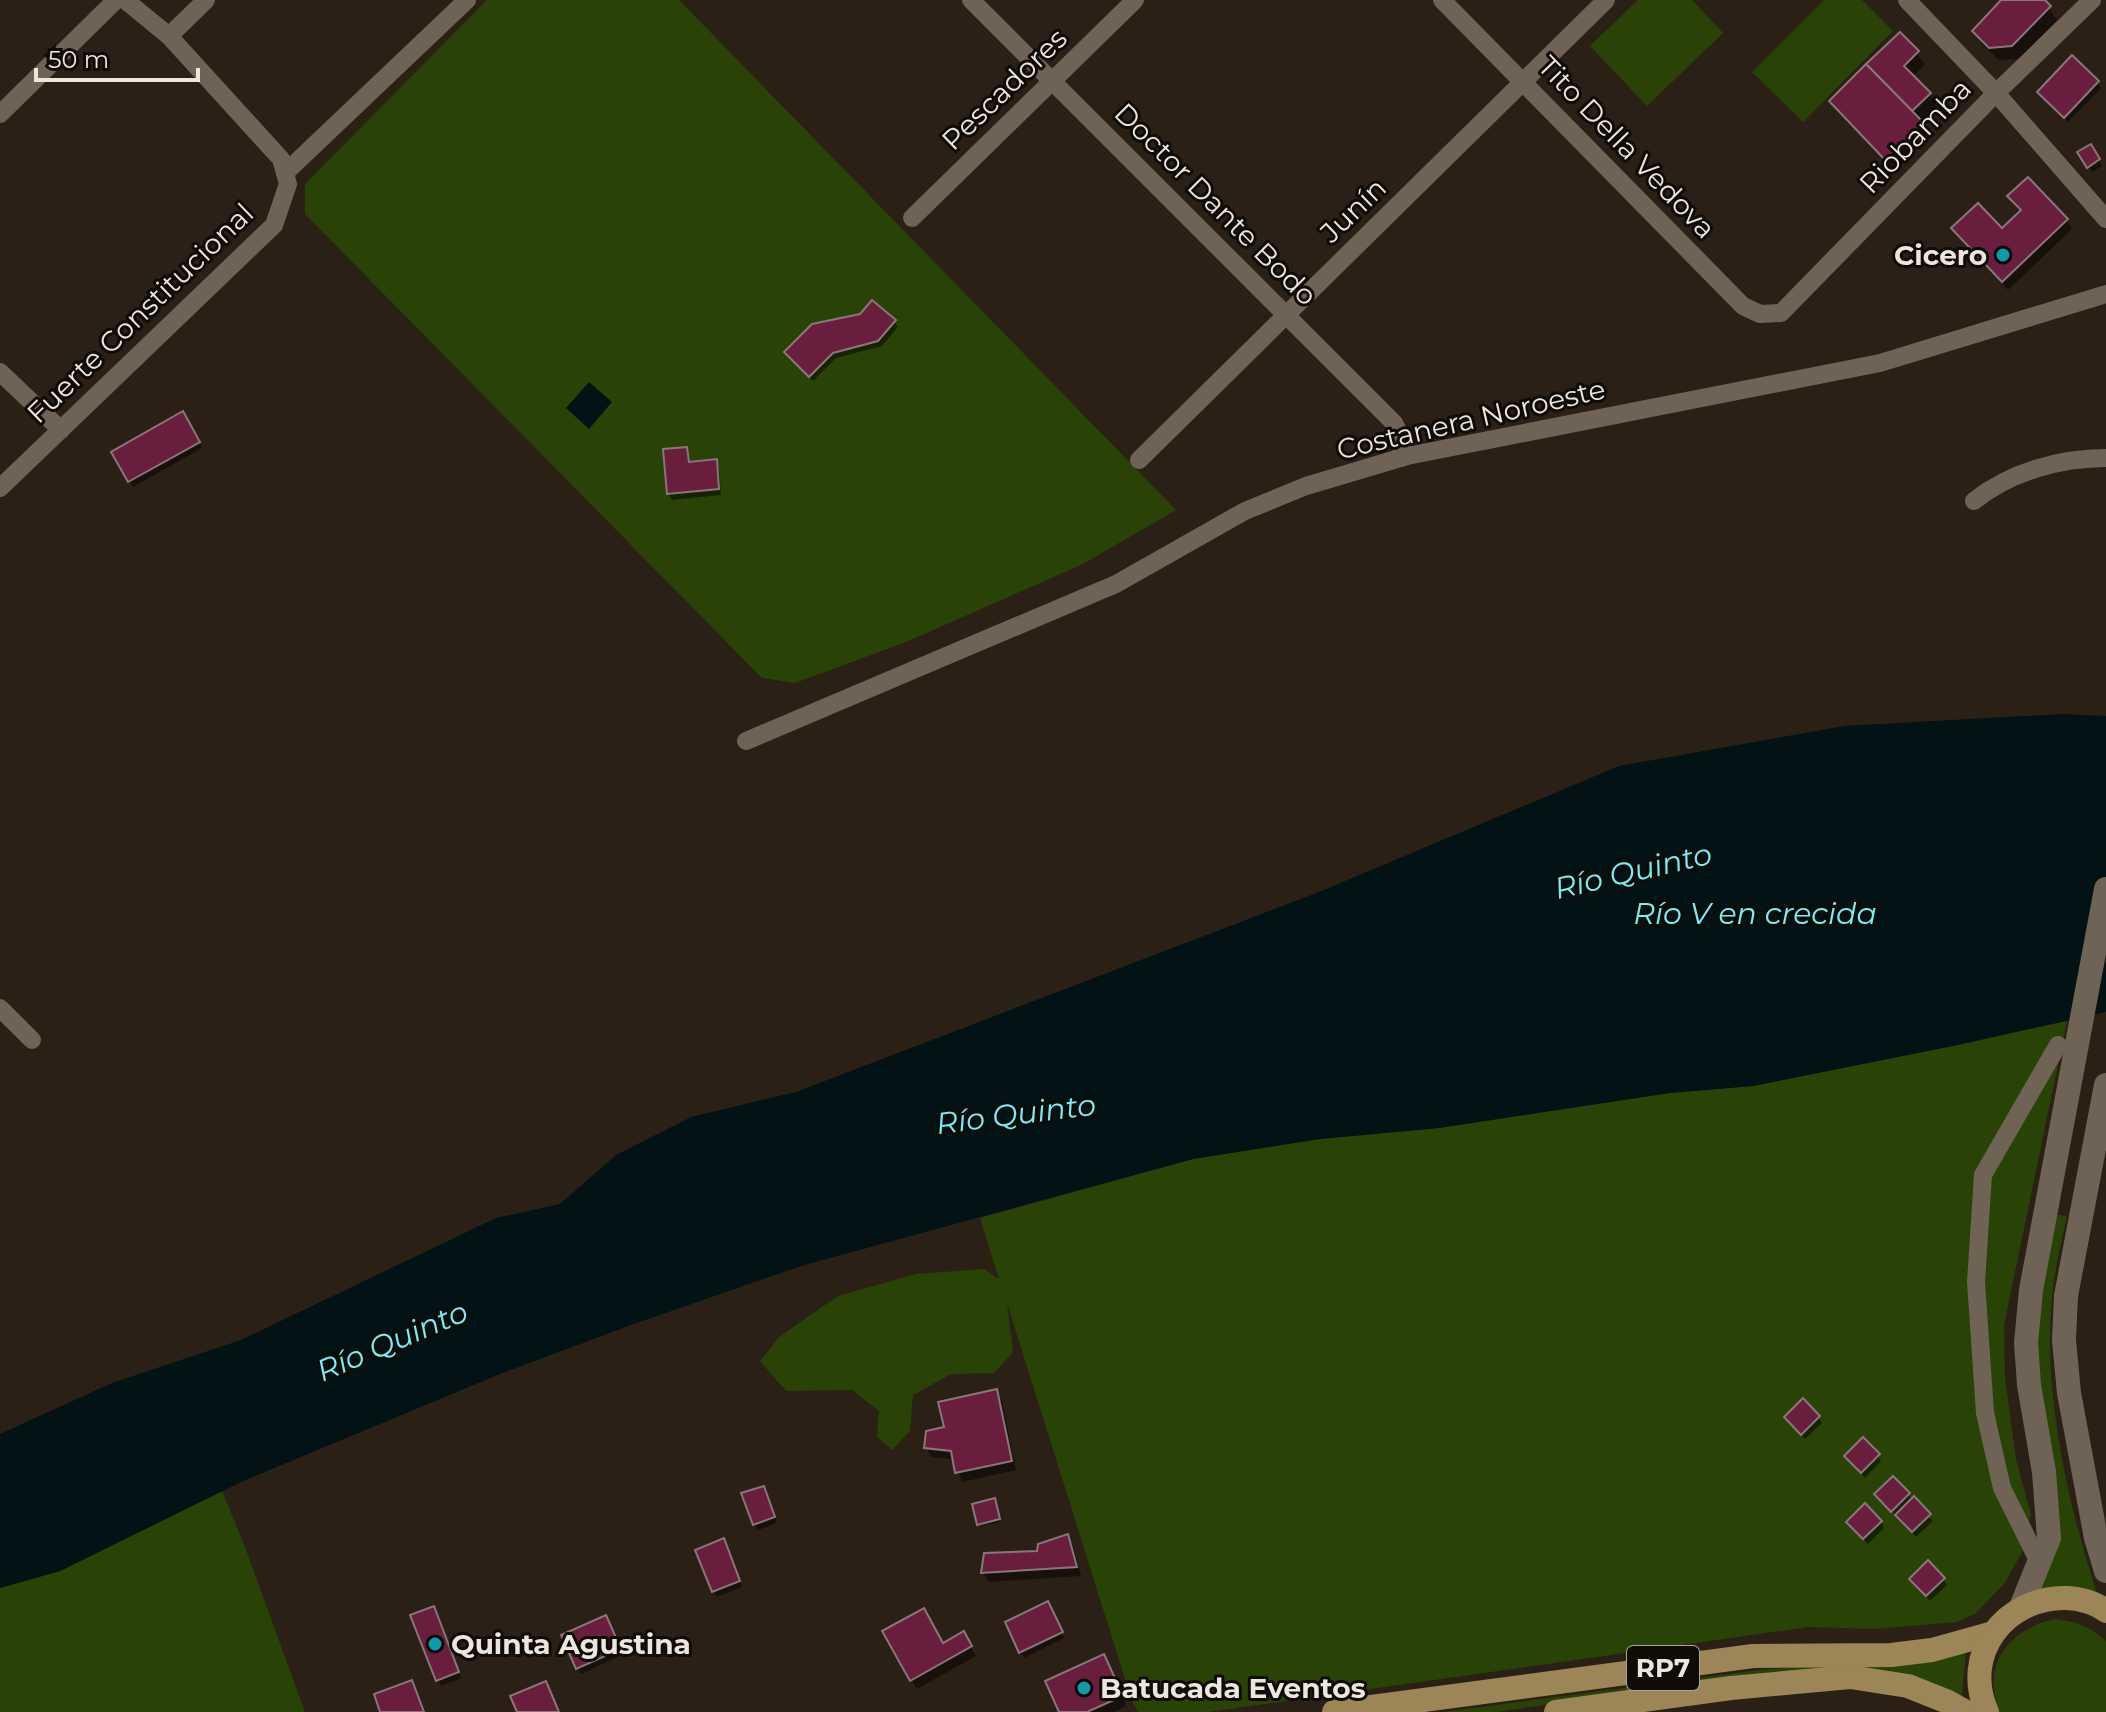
<svg xmlns="http://www.w3.org/2000/svg" width="2106" height="1712" viewBox="0 0 2106 1712" font-family="Montserrat,sans-serif">
	<style>
		.green { fill: #294307 }
		.water { fill: #031214 }
		.shadow { fill: #0007 }
		.building { fill: #6a1e3e; stroke: #89767b; stroke-width: 2 }
		.lines { fill: none; stroke-linecap: round; stroke-linejoin: round }
		.street { stroke: #6f6356; stroke-width: 18 }
		.secondary { stroke: #6f6356; stroke-width: 24 }
		.primary { stroke: #9c8557; stroke-width: 24 }
		.culture-dot { fill: #0f9aa8; stroke: #0f0b07; stroke-width: 3 }
		.labels { text-anchor: middle; dominant-baseline: central; stroke-width: 6; stroke-linejoin: round; paint-order: stroke }
		.shield { fill: #0f0b07; stroke: #aaa49e; stroke-width: 2 }
		.shield-label { font-size: 26px; font-weight: bold; fill: #ede6df }
		.street-label { font-size: 28px; fill: #ede6df; stroke: #0f0b07 }
		.poi-label { font-size: 28px; font-weight: bold; fill: #ede6df; stroke: #0f0b07; text-anchor: start }
		.water-label { font-size: 30px; font-style: italic; fill: #71f1fd; stroke: #0f0b07 }
	</style>
	<rect width="100%" height="100%" fill="#2a2016"/>
	<g class="green">
		<path d="M 487,0 L 679,0 L 1176,510 L 1083,564 L 906,642 L 795,683 L 762,678 L 305,214 L 305,184 Z"/>
		<path d="M 1638,0 L 1692,0 L 1723,33 L 1647,106 L 1590,46 Z"/>
		<path d="M 1824,0 L 1862,0 L 1893,31 L 1803,122 L 1752,72 Z"/>
		<path d="M 2067,1021 L 2004,1325 L 2005,1378 L 2016,1459 L 2031,1515 L 2022,1552 L 2004,1584 L 1975,1614 L 1957,1622 L 1876,1629 L 1809,1627 L 1208,1712 L 1138,1712 L 1132,1701 L 1007,1303 L 1013,1352 L 994,1373 L 951,1374 L 913,1395 L 910,1431 L 892,1450 L 877,1437 L 879,1411 L 852,1390 L 786,1391 L 760,1361 L 779,1337 L 838,1296 L 916,1274 L 984,1269 L 999,1279 L 980,1218 L 1193,1159 L 1320,1139 L 1439,1128 L 1670,1093 L 1753,1086 Z"/>
		<path d="M 2053,1214 L 2067,1216 C 2062,1240 2056,1264 2053,1288 C 2041,1390 2068,1504 2099,1600 L 2037,1592 L 2054,1538 L 2033,1321 Z"/>
		<path d="M 222,1491 L 245,1547 L 305,1712 L 0,1712 L 0,1588 L 60,1571 Z"/>
		<path d="M 2054,1619 C 2076,1621 2089,1626 2106,1641 L 2106,1712 L 1999,1712 C 1982,1664 2007,1631 2054,1619 Z"/>
		<path d="M 1966,1650 L 1961,1705 L 1907,1681 L 1755,1677 L 1495,1712 L 1443,1712 L 1759,1670 L 1831,1664 L 1915,1664 Z"/>
	</g>
	<g class="water">
		<path d="M 589,382 L 612,402 L 589,429 L 566,408 Z"/>
		<path d="M 2063,714 L 2106,716 L 2106,1012 L 1958,1045 L 1753,1086 L 1670,1093 L 1439,1128 L 1320,1139 L 1193,1159 L 801,1266 L 631,1325 L 500,1374 L 243,1481 L 60,1571 L 0,1588 L 0,1434 L 112,1383 L 241,1340 L 496,1218 L 560,1204 L 616,1155 L 691,1117 L 796,1092 L 1319,892 L 1619,766 L 1844,726 Z"/>
	</g>
	<g class="shadow">
		<path d="M 2004,0 L 2043,0 L 2057,20 L 2020,59 L 1999,60 L 1982,44 L 1974,31 Z"/>
		<path d="M 1917,53 L 1925,65 L 1912,77 L 1929,94 L 1937,107 L 1921,123 L 1930,136 L 1894,170 L 1837,111 L 1832,101 Z"/>
		<path d="M 2097,82 L 2101,88 L 2068,122 L 2039,92 Z"/>
		<path d="M 2090,146 L 2102,166 L 2092,172 L 2080,153 Z"/>
		<path d="M 2010,197 L 2066,220 L 2072,229 L 2008,290 L 1959,238 L 1953,229 L 2002,231 L 2021,213 Z"/>
		<path d="M 894,321 L 898,327 L 882,346 L 836,358 L 813,381 L 786,352 Z"/>
		<path d="M 182,414 L 202,448 L 133,487 L 114,453 Z"/>
		<path d="M 686,449 L 690,464 L 716,461 L 719,467 L 721,495 L 672,500 L 669,494 Z"/>
		<path d="M 996,1391 L 1002,1401 L 1016,1470 L 962,1482 L 954,1459 L 931,1457 L 926,1447 Z"/>
		<path d="M 1818,1417 L 1822,1423 L 1805,1439 L 1790,1423 Z"/>
		<path d="M 1846,1456 L 1878,1456 L 1881,1461 L 1865,1478 Z"/>
		<path d="M 1893,1479 L 1933,1521 L 1916,1537 L 1877,1495 Z"/>
		<path d="M 767,1494 L 777,1523 L 758,1530 L 754,1524 Z"/>
		<path d="M 996,1503 L 1000,1522 L 980,1526 L 979,1524 Z"/>
		<path d="M 1881,1522 L 1884,1528 L 1868,1544 L 1852,1528 Z"/>
		<path d="M 1067,1536 L 1073,1546 L 1081,1576 L 989,1582 L 983,1573 L 986,1555 L 1038,1553 Z"/>
		<path d="M 726,1547 L 742,1587 L 717,1597 L 714,1591 Z"/>
		<path d="M 1943,1579 L 1947,1585 L 1930,1601 L 1915,1585 Z"/>
		<path d="M 1051,1610 L 1064,1638 L 1024,1658 L 1021,1652 Z"/>
		<path d="M 436,1614 L 461,1678 L 441,1686 L 438,1680 Z"/>
		<path d="M 608,1623 L 622,1655 L 581,1674 L 563,1636 Z"/>
		<path d="M 885,1632 L 943,1645 L 963,1634 L 976,1656 L 917,1689 Z"/>
		<path d="M 1109,1666 L 1126,1706 L 1113,1712 L 1061,1712 Z"/>
	</g>
	<g class="building">
		<path d="M 2001,0 L 2045,0 L 2051,6 L 2012,46 L 1989,48 L 1972,31 Z"/>
		<path d="M 1900,32 L 1919,51 L 1904,66 L 1931,93 L 1912,111 L 1866,64 Z"/>
		<path d="M 2072,55 L 2099,81 L 2064,118 L 2037,92 Z"/>
		<path d="M 1866,64 L 1926,125 L 1887,162 L 1829,101 Z"/>
		<path d="M 2091,144 L 2100,159 L 2087,168 L 2077,152 Z"/>
		<path d="M 2028,177 L 2068,219 L 2002,282 L 1951,228 L 1978,203 L 2002,228 L 2021,210 L 2007,196 Z"/>
		<path d="M 872,300 L 896,320 L 878,341 L 833,353 L 809,377 L 784,352 L 812,324 L 860,314 Z"/>
		<path d="M 183,411 L 200,442 L 128,482 L 111,452 Z"/>
		<path d="M 687,447 L 689,462 L 717,459 L 719,489 L 667,494 L 663,449 Z"/>
		<path d="M 997,1389 L 1012,1461 L 955,1473 L 951,1451 L 924,1448 L 926,1431 L 944,1427 L 938,1402 Z"/>
		<path d="M 1803,1398 L 1820,1416 L 1801,1435 L 1784,1417 Z"/>
		<path d="M 1863,1437 L 1880,1454 L 1861,1473 L 1844,1456 Z"/>
		<path d="M 1893,1476 L 1910,1493 L 1891,1512 L 1874,1494 Z"/>
		<path d="M 764,1486 L 775,1517 L 753,1525 L 741,1493 Z"/>
		<path d="M 1914,1496 L 1931,1514 L 1912,1532 L 1895,1515 Z"/>
		<path d="M 995,1498 L 1000,1519 L 977,1525 L 972,1504 Z"/>
		<path d="M 1865,1503 L 1882,1521 L 1863,1539 L 1846,1522 Z"/>
		<path d="M 1068,1534 L 1077,1567 L 981,1573 L 984,1553 L 1037,1551 L 1038,1544 Z"/>
		<path d="M 724,1538 L 740,1581 L 712,1592 L 695,1550 Z"/>
		<path d="M 1928,1560 L 1945,1578 L 1926,1596 L 1909,1579 Z"/>
		<path d="M 1048,1601 L 1063,1632 L 1019,1653 L 1005,1622 Z"/>
		<path d="M 434,1606 L 459,1672 L 436,1681 L 410,1615 Z"/>
		<path d="M 924,1608 L 943,1643 L 964,1631 L 972,1646 L 910,1681 L 882,1631 Z"/>
		<path d="M 606,1615 L 621,1649 L 576,1669 L 561,1635 Z"/>
		<path d="M 1104,1654 L 1123,1696 L 1087,1712 L 1059,1712 L 1045,1681 Z"/>
		<path d="M 412,1680 L 424,1712 L 380,1712 L 374,1694 Z"/>
		<path d="M 546,1681 L 559,1712 L 517,1712 L 510,1696 Z"/>
	</g>
	<g class="lines">
		<g class="street">
			<path d="M 125,0 L 169,36 L 281,159 L 285,173"/>
			<path d="M 971,0 L 1394,423 L 1402,439 L 1401,458"/>
			<path d="M 1442,0 L 1743,306 L 1760,314 L 1781,313 L 1996,93 L 2092,0"/>
			<path d="M 1907,0 L 1996,93 L 2106,219"/>
			<path d="M 169,36 L 206,0"/>
			<path d="M 0,114 L 116,0"/>
			<path d="M 912,218 L 1135,0"/>
			<path d="M 0,372 L 61,430"/>
			<path d="M 1139,460 L 1606,0"/>
			<path d="M 0,488 L 274,225 L 288,184 L 285,173 L 467,0"/>
			<path d="M 1974,501 C 2010,472 2060,458 2106,458"/>
			<path d="M 746,741 L 1116,584 L 1245,511 L 1306,486 L 1407,456 L 1880,363 L 2106,294"/>
			<path d="M 0,1008 L 32,1040"/>
			<path d="M 2040,1564 L 2002,1488 L 1985,1413 L 1976,1282 L 1983,1175 L 2058,1045"/>
		</g>
		<g class="secondary">
			<path d="M 2106,1085 L 2066,1296 L 2064,1340 L 2069,1393 L 2096,1538 L 2106,1571"/>
			<path d="M 2021,1607 L 2049,1538 L 2044,1472 L 2029,1385 L 2026,1343 L 2031,1290 L 2106,889"/>
		</g>
		<g class="primary">
			<path d="M 1334,1712 L 1753,1656 L 1891,1655 L 1932,1650 L 1993,1633"/>
			<path d="M 1556,1712 L 1731,1688 L 1850,1677 L 1908,1686 L 1948,1702 L 1966,1712"/>
			<path d="M 1987,1712 C 1961,1654 2005,1597 2066,1598 C 2079,1598 2096,1603 2106,1611"/>
		</g>
	</g>
	<g class="culture-dot">
		<circle cx="2003" cy="255" r="8"/>
		<circle cx="435" cy="1644" r="8"/>
		<circle cx="1084" cy="1688" r="8"/>
	</g>
	<g class="labels">
		<rect class="shield" x="1627" y="1646" width="72" height="44" rx="6"/>
		<g class="shield-label">
			<text x="1663" y="1668">RP7</text>
		</g>
		<g class="street-label">
			<text transform="translate(1004 89) rotate(-44)">Pescadores</text>
			<text transform="translate(1915 136) rotate(-46)">Riobamba</text>
			<text transform="translate(1627 147) rotate(46)">Tito Della Vedova</text>
			<text transform="translate(1216 204) rotate(45)">Doctor Dante Bodo</text>
			<text transform="translate(1353 210) rotate(-44)">Junín</text>
			<text transform="translate(140 313) rotate(-44)">Fuerte Constitucional</text>
			<text transform="translate(1471 419) rotate(-13)">Costanera Noroeste</text>
		</g>
		<g class="poi-label">
			<text x="1987" y="255" text-anchor="end">Cicero</text>
			<text x="451" y="1644">Quinta Agustina</text>
			<text x="1100" y="1688">Batucada Eventos</text>
		</g>
		<g class="water-label">
			<text transform="translate(1633 871) rotate(-13)">Río Quinto</text>
			<text x="1755" y="913">Río V en crecida</text>
			<text transform="translate(1016 1114) rotate(-7)">Río Quinto</text>
			<text transform="translate(392 1341) rotate(-23)">Río Quinto</text>
		</g>
	</g>
	<path d="M36 68v12h162v-12" fill="none" stroke="#ede6df" stroke-width="4"/>
	<text x="48" y="68" font-size="24" fill="#ede6df" stroke="#0f0b07" stroke-width="6" paint-order="stroke">50 m</text>
</svg>
